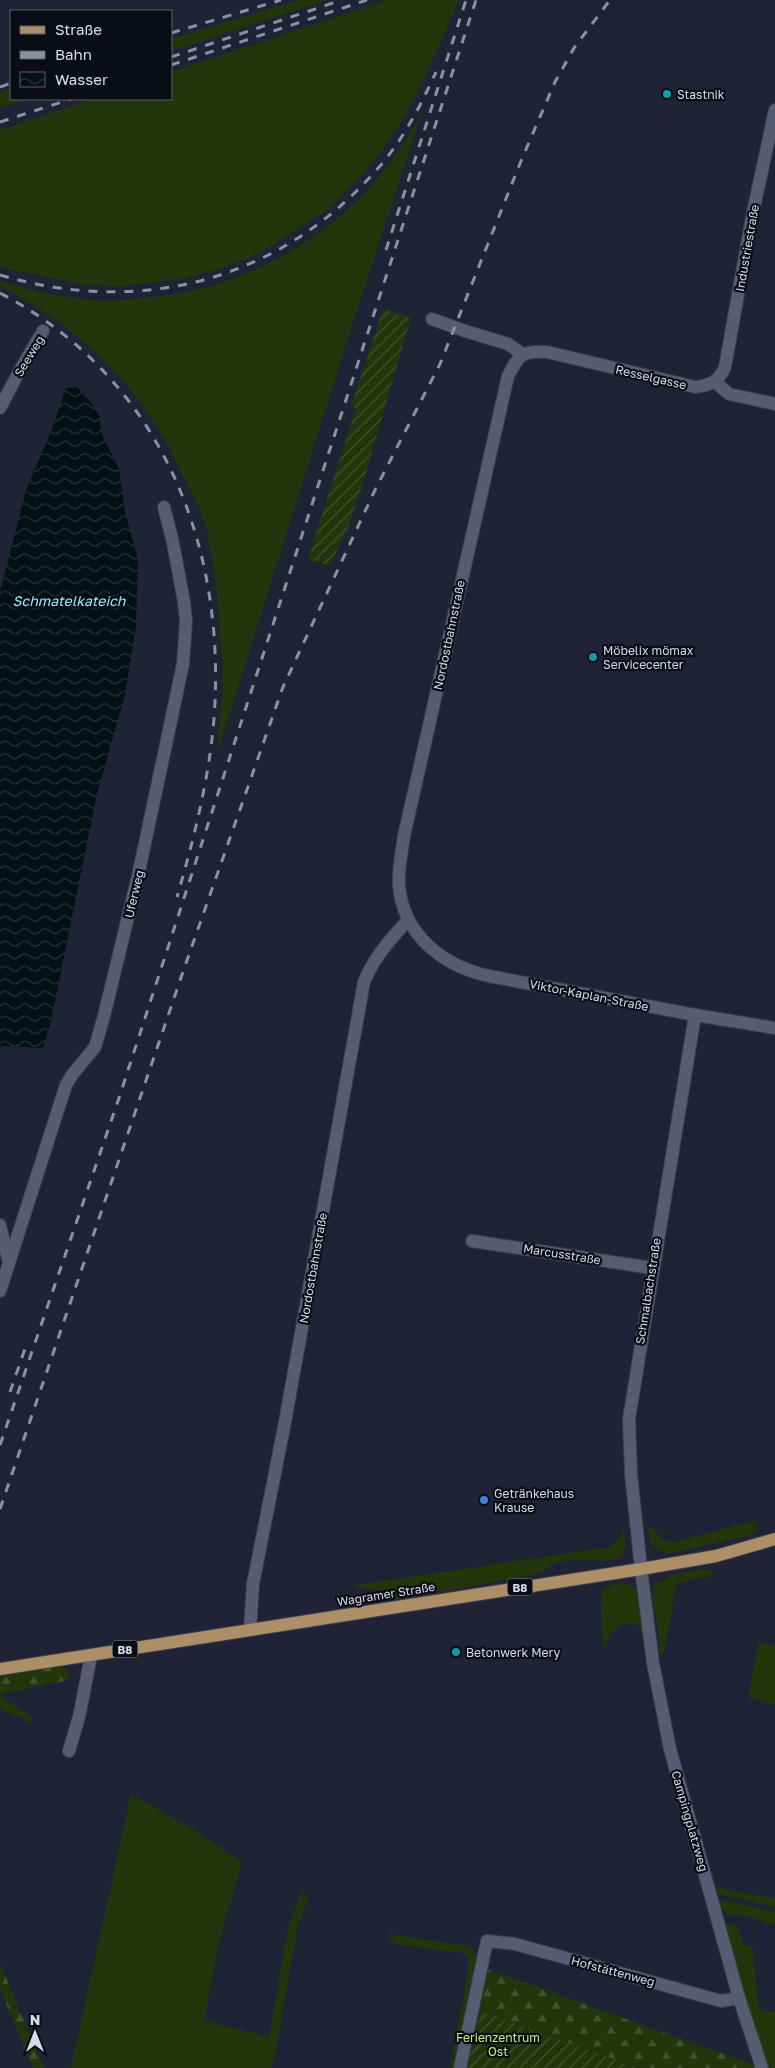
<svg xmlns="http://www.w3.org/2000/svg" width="775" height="2068" viewBox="0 0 775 2068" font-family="'Golos Text',sans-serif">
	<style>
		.grass { fill: #23360b }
		.forest { fill: url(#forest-firs) }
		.garden { fill: url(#garden-furrows) }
		.water { fill: url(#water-waves) }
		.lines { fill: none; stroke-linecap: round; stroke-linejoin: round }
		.street-casing { stroke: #3b3e4e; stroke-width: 14 }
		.secondary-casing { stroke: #3b3e4e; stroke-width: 14 }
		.primary-casing { stroke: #3b3e4e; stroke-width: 14 }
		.street { stroke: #575c72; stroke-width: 12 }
		.secondary { stroke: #575c72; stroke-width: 12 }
		.primary { stroke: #ad8e67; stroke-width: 12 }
		.rail { stroke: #8d909f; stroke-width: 3; stroke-dasharray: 9 9; stroke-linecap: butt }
		.culture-dot { fill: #0f9aa8; stroke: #0b0d16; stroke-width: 2 }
		.shop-dot { fill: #3f7fe0; stroke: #0b0d16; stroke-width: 2 }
		.labels { text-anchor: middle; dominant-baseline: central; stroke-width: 4.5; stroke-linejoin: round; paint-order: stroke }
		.shield { fill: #0b0d16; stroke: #9a9da9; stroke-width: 1 }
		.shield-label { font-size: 11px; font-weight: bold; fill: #d8dbe8 }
		.poi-label { font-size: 12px; fill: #d8dbe8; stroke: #0b0d16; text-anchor: start }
		.street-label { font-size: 12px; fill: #d8dbe8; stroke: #0b0d16 }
		.park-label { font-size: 12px; fill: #bef087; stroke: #0b0d16 }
		.water-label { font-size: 14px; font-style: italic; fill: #93ebf8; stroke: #0b0d16 }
	</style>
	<defs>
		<pattern id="forest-firs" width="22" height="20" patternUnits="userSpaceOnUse" patternTransform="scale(1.25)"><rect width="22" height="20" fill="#23360b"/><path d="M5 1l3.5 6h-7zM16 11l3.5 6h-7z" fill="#42522f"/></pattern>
		<pattern id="garden-furrows" width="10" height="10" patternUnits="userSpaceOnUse" patternTransform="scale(1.25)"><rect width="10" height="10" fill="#23360b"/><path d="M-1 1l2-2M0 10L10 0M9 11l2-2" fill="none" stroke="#42522f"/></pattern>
		<pattern id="water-waves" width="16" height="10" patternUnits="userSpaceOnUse" patternTransform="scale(1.25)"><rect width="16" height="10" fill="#031114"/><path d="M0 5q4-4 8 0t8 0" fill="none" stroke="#273336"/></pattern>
	</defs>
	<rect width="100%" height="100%" fill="#202336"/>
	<g class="grass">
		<path d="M 299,0 L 327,0 L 171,51 L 171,39 Z"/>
		<path d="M 388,0 L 459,0 L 425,78 L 405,116 L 374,162 L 330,208 L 273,245 L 247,259 L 220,269 L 186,278 L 124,286 L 85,285 L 0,267 L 0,130 L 93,99 L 171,99 L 171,72 Z"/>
		<path d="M 11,89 L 11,99 L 28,99 L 0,108 L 0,93 Z"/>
		<path d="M 423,110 L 356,313 L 217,754 C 219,733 221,711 222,690 C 224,669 221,649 220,629 C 217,592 214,556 204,520 C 200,506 191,492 185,479 C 143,388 88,334 0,286 L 0,281 C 29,290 59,297 89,300 C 107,302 125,300 142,298 C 225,292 299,257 359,199 C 385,174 405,142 423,110 Z"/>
		<path d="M 754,1521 L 757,1529 L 756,1533 L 752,1535 L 666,1554 L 665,1552 C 651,1549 650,1540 648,1528 L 653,1528 L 663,1540 L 674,1542 Z"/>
		<path d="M 624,1528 L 626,1546 L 621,1557 C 607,1564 593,1559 578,1560 C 569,1560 559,1562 550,1564 L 550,1567 L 537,1574 L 397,1600 L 379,1590 L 357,1588 L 355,1585 L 610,1547 L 618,1540 Z"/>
		<path d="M 702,1569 L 712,1571 L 713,1576 L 677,1583 L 663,1655 L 659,1654 L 658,1626 L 651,1595 L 653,1595 L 654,1583 L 668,1580 L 668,1576 Z"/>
		<path d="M 622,1583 L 635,1587 L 638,1594 L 647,1653 L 639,1626 C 617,1617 609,1635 604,1652 L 601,1610 L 603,1587 Z"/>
		<path d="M 759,1641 L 775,1646 L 775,1705 L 748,1697 Z"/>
		<path d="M 0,1696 L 33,1717 L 30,1723 L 21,1717 L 0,1709 Z"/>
		<path d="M 131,1794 L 199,1833 L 242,1862 L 218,1947 L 204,2021 L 269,2037 L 288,1928 L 301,1893 L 309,1897 L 298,1924 L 274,2061 L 271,2068 L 71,2068 Z"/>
		<path d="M 715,1886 L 741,1893 L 775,1898 L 775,1907 L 723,1895 L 717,1892 Z"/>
		<path d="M 724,1900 L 775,1912 L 775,1925 L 747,1916 L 729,1915 L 720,1907 L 719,1903 Z"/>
		<path d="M 730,1923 L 737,1926 L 744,1945 L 753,1947 L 758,2005 L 761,2010 L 775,2012 L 775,2068 L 767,2068 L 750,2017 L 723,1924 Z"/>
		<path d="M 388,1934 L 468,1946 L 475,1951 L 478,1957 L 455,2068 L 450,2068 L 469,1966 L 468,1957 L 463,1953 L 400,1945 L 391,1941 Z"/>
	</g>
	<g class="forest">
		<path d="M 54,1667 L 67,1668 L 69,1680 L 0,1694 L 0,1678 L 6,1677 L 7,1674 Z"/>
		<path d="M 0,1963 L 44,2068 L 33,2068 L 3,1996 L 0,1989 Z"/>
		<path d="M 487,1969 L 757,2066 L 758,2068 L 638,2068 L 480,2011 Z"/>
	</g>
	<g class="garden">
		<path d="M 383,309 L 411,318 L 366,473 L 350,523 L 330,566 L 308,559 L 356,408 L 351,406 Z"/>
		<path d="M 480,2011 L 638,2068 L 467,2068 Z"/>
	</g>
	<path class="water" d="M 77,387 L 92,404 L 100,417 L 101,432 L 119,469 L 125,512 L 138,559 L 136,626 L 125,695 L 97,794 L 51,1021 L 43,1048 L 0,1046 L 0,592 L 26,490 L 52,429 L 66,388 Z"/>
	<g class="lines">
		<g class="street-casing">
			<g id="street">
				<path d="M 432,319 L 465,331 L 508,344 L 522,354"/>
				<path d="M 715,382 L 729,394 L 775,404"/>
				<path d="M 0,408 L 20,370 L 43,331"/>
				<path d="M 695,1015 L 775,1028"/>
				<path d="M 0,1225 L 8,1259"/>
				<path d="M 472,1241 L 652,1268"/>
				<path d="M 0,1291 L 66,1085 L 72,1075 L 95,1047 L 104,1016 L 138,876 L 183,664 L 186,621 L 184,602 L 173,543 L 164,507"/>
				<path d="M 641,1569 L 653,1663 L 670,1749 L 739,1998 L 762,2068"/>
				<path d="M 250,1629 L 253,1584 L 285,1422 L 364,982 C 374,957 390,940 408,920"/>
				<path d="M 69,1751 L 79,1717 L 91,1656"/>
				<path d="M 460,2068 L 487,1941 L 515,1944 L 721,2001 L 739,1998"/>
			</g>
		</g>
		<g class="secondary-casing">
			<path id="secondary" d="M 641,1569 L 631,1474 L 629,1419 L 695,1015 L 489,976 C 443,966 403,935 399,885 C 398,868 402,852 404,836 L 508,376 C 519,355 522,350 547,352 L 695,387 C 710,386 719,381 725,367 L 752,217 L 775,110"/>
		</g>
		<g class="primary-casing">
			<path id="primary" d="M 0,1669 L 641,1569 L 716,1556 L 775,1539"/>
		</g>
		<use href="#street" class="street"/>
		<use href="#secondary" class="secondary"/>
		<use href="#primary" class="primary"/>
		<g class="rail">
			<path d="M 171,33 L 281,0"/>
			<path d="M 171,57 L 342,0"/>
			<path d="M 171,65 L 367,0"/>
			<path d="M 0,87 L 11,83"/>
			<path d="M 0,122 L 71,99"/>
			<path d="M 386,250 L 466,0"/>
			<path d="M 0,275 C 143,317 282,280 380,166 C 404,138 421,105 436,72"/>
			<path d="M 0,293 C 164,379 230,553 213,730 C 207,787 193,842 177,897"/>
			<path d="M 10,1392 L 27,1343"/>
			<path d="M 0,1445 L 119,1098 L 476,0"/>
			<path d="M 0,1509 L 185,966 L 283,687 L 375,490 L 440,364 L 521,161 L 555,82 L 574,48 L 610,0"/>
		</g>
	</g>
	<g class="culture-dot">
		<circle cx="667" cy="94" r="5"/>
		<circle cx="593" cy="657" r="5"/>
		<circle cx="456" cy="1652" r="5"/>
	</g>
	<circle class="shop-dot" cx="484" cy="1500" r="5"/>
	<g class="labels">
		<g class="shield">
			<rect x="507.5" y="1578.5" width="25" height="17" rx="4"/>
			<rect x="112.5" y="1640.5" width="25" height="17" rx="4"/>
		</g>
		<g class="shield-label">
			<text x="520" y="1587">B8</text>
			<text x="125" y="1649">B8</text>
		</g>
		<g class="poi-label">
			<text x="677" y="94">Stastnik</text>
			<text x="603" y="650">Möbelix mömax<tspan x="603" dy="14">Servicecenter</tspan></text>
			<text x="494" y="1493">Getränkehaus<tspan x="494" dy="14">Krause</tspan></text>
			<text x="466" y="1652">Betonwerk Mery</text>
		</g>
		<g class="street-label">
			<text transform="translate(747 248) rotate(-80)">Industriestraße</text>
			<text transform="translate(29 356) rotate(-59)">Seeweg</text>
			<text transform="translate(651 377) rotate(13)">Resselgasse</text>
			<text transform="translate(449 635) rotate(-78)">Nordostbahnstraße</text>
			<text transform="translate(134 894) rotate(-77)">Uferweg</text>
			<text transform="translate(589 995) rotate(11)">Viktor-Kaplan-Straße</text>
			<text transform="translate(562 1254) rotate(9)">Marcusstraße</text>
			<text transform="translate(313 1268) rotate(-80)">Nordostbahnstraße</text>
			<text transform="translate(648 1291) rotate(-81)">Schmalbachstraße</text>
			<text transform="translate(386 1594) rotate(-9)">Wagramer Straße</text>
			<text transform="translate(690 1821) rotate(74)">Campingplatzweg</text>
			<text transform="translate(613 1971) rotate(15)">Hofstättenweg</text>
		</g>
		<g class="park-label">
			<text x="498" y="2037">Ferienzentrum<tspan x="498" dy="14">Ost</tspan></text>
		</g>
		<g class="water-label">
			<text x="69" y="600">Schmatelkateich</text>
		</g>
	</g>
	<rect x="10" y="10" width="162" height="90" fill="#0b0d16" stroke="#5d5f6a"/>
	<rect x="20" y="26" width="25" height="8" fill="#ad8e67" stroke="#5d5f6a"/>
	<text x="55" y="35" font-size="15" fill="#d8dbe8">Straße</text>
	<rect x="20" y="51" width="25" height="8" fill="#8d909f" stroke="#5d5f6a"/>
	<text x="55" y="60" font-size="15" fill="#d8dbe8">Bahn</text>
	<rect x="20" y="72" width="25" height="15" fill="url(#water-waves)" stroke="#5d5f6a"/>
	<text x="55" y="85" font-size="15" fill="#d8dbe8">Wasser</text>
	<g transform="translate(35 2033)" stroke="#0b0d16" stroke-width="4" paint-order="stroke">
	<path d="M0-4L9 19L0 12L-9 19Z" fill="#d8dbe8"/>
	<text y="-8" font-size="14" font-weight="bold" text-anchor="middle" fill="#d8dbe8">N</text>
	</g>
</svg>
